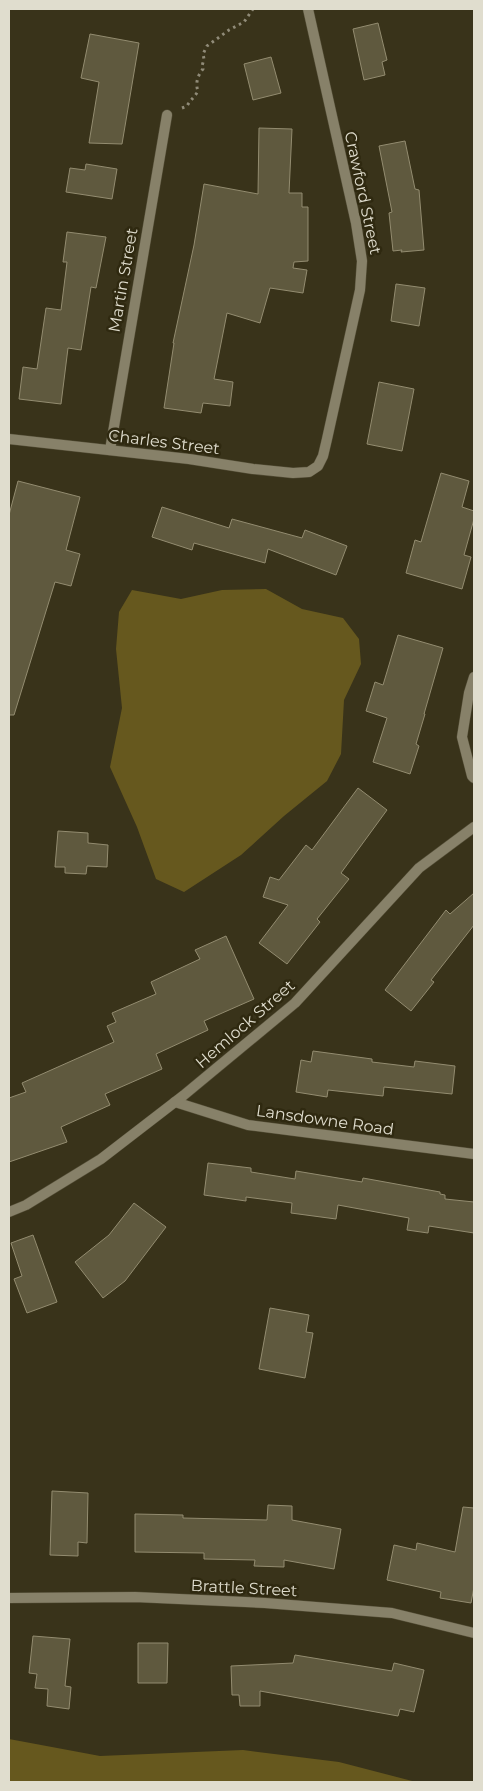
<svg xmlns="http://www.w3.org/2000/svg" width="483" height="1791" viewBox="0 0 483 1791" font-family="Montserrat,sans-serif">
	<style>
		.forest { fill: #66581e }
		.building { fill: #5f593e; stroke: #938c70 }
		.lines { fill: none; stroke-linecap: round; stroke-linejoin: round }
		.minor-casing { stroke: #544e37; stroke-width: 11 }
		.path { stroke: #908b78; stroke-width: 3; stroke-dasharray: 2.5 4; stroke-linecap: butt }
		.minor { stroke: #878169; stroke-width: 10 }
		.labels { text-anchor: middle; dominant-baseline: central; stroke-width: 5; stroke-linejoin: round; paint-order: stroke }
		.street-label { font-size: 16px; fill: #e0ddce; stroke: #2f2910 }
	</style>
	<rect width="100%" height="100%" fill="#39331a"/>
	<g class="forest">
		<path d="M 266,589 L 302,609 L 343,618 L 359,639 L 361,664 L 344,700 L 341,754 L 327,781 L 284,816 L 241,855 L 184,892 L 156,879 L 137,827 L 110,767 L 122,708 L 116,649 L 119,612 L 132,590 L 181,599 L 222,590 Z"/>
		<path d="M 9,1739 L 100,1756 L 243,1750 L 339,1762 L 416,1782 L 9,1782 Z"/>
	</g>
	<g class="building">
		<path d="M 378,23 L 387,60 L 382,62 L 385,75 L 364,80 L 353,29 Z"/>
		<path d="M 90,34 L 139,43 L 122,144 L 89,143 L 99,82 L 81,78 Z"/>
		<path d="M 271,57 L 281,93 L 253,100 L 244,64 Z"/>
		<path d="M 259,128 L 292,129 L 289,193 L 302,193 L 302,207 L 308,207 L 308,261 L 294,262 L 293,268 L 307,270 L 303,293 L 270,288 L 260,323 L 227,313 L 214,379 L 233,382 L 230,406 L 203,403 L 201,413 L 164,408 L 174,343 L 173,343 L 194,245 L 204,184 L 258,194 Z"/>
		<path d="M 405,141 L 415,189 L 419,190 L 424,250 L 401,252 L 402,250 L 393,251 L 389,213 L 392,212 L 379,146 Z"/>
		<path d="M 86,164 L 117,169 L 112,199 L 66,192 L 70,168 L 85,170 Z"/>
		<path d="M 67,232 L 106,237 L 96,288 L 91,287 L 81,350 L 68,348 L 61,404 L 19,399 L 23,367 L 37,369 L 46,308 L 61,310 L 67,262 L 63,262 Z"/>
		<path d="M 396,284 L 425,288 L 419,326 L 391,321 Z"/>
		<path d="M 379,382 L 414,389 L 402,451 L 367,444 Z"/>
		<path d="M 441,473 L 469,481 L 462,507 L 474,511 L 474,519 L 464,555 L 471,557 L 462,589 L 406,573 L 415,540 L 421,542 Z"/>
		<path d="M 18,481 L 80,497 L 66,550 L 80,554 L 71,586 L 55,582 L 14,715 L 9,715 L 9,515 Z"/>
		<path d="M 162,507 L 229,528 L 232,519 L 302,538 L 305,530 L 347,546 L 336,575 L 268,549 L 265,563 L 194,543 L 192,550 L 152,537 Z"/>
		<path d="M 398,635 L 443,648 L 424,714 L 425,714 L 416,744 L 419,746 L 410,774 L 373,762 L 387,718 L 366,711 L 375,682 L 383,685 Z"/>
		<path d="M 358,788 L 387,810 L 341,873 L 349,879 L 317,919 L 320,922 L 287,964 L 259,943 L 288,905 L 263,897 L 270,877 L 279,880 L 306,845 L 312,850 Z"/>
		<path d="M 58,831 L 88,833 L 88,843 L 108,845 L 107,867 L 87,866 L 86,874 L 65,873 L 65,867 L 55,867 Z"/>
		<path d="M 474,893 L 474,925 L 431,980 L 434,982 L 411,1011 L 385,990 L 446,910 L 450,914 Z"/>
		<path d="M 226,936 L 254,999 L 204,1021 L 208,1030 L 156,1054 L 162,1069 L 105,1094 L 110,1105 L 61,1127 L 67,1142 L 9,1162 L 9,1098 L 26,1092 L 22,1083 L 114,1042 L 107,1026 L 116,1022 L 112,1013 L 156,994 L 151,982 L 200,959 L 195,950 Z"/>
		<path d="M 313,1051 L 372,1059 L 372,1062 L 414,1067 L 415,1061 L 455,1066 L 452,1094 L 384,1087 L 383,1096 L 328,1090 L 327,1097 L 296,1092 L 301,1060 L 311,1062 Z"/>
		<path d="M 208,1163 L 251,1168 L 251,1172 L 295,1179 L 296,1171 L 362,1182 L 363,1178 L 440,1192 L 440,1194 L 445,1195 L 445,1199 L 474,1202 L 474,1233 L 429,1226 L 428,1233 L 407,1230 L 409,1218 L 338,1205 L 336,1219 L 291,1213 L 292,1203 L 246,1197 L 246,1201 L 204,1195 Z"/>
		<path d="M 134,1203 L 166,1227 L 125,1281 L 103,1298 L 75,1262 L 109,1235 Z"/>
		<path d="M 33,1235 L 57,1302 L 27,1313 L 14,1279 L 22,1276 L 11,1243 Z"/>
		<path d="M 270,1308 L 309,1315 L 306,1332 L 313,1333 L 305,1378 L 259,1369 Z"/>
		<path d="M 52,1491 L 88,1493 L 87,1543 L 78,1542 L 78,1556 L 50,1555 Z"/>
		<path d="M 268,1505 L 292,1506 L 292,1520 L 341,1529 L 334,1569 L 284,1560 L 284,1567 L 254,1566 L 255,1560 L 204,1559 L 204,1553 L 135,1552 L 135,1514 L 183,1515 L 183,1518 L 267,1520 Z"/>
		<path d="M 463,1507 L 474,1508 L 474,1587 L 471,1603 L 440,1598 L 441,1592 L 387,1580 L 394,1545 L 416,1550 L 417,1543 L 455,1552 Z"/>
		<path d="M 33,1636 L 70,1639 L 65,1686 L 71,1687 L 69,1709 L 47,1706 L 48,1689 L 35,1688 L 37,1674 L 29,1673 Z"/>
		<path d="M 138,1643 L 168,1643 L 167,1683 L 138,1683 Z"/>
		<path d="M 295,1655 L 392,1671 L 394,1663 L 424,1670 L 414,1712 L 400,1709 L 398,1716 L 260,1691 L 260,1706 L 240,1706 L 239,1695 L 232,1695 L 231,1666 L 293,1663 Z"/>
	</g>
	<g class="lines">
		<g class="minor-casing">
			<g id="minor">
				<path d="M 9,439 L 189,459 L 253,469 L 293,473 L 309,472 L 318,466 L 323,456 L 327,439 L 360,290 L 362,261 L 356,223 L 308,9"/>
				<path d="M 110,450 L 167,115"/>
				<path d="M 474,677 L 469,693 L 462,737 L 472,776 L 474,778"/>
				<path d="M 175,1102 L 248,1125 L 474,1154"/>
				<path d="M 9,1212 L 26,1205 L 101,1159 L 184,1095 L 295,1003 L 419,868 L 474,827"/>
				<path d="M 9,1598 L 135,1597 L 265,1603 L 392,1613 L 474,1633"/>
			</g>
		</g>
		<path class="path" d="M 182,108 L 187,106 C 190,100 195,97 198,91 C 195,83 198,75 203,69 L 202,66 L 204,59 L 203,54 L 207,46 L 229,30 L 244,22 L 253,9"/>
		<use href="#minor" class="minor"/>
	</g>
	<g class="labels">
		<g class="street-label">
			<text transform="translate(363 193) rotate(78)">Crawford Street</text>
			<text transform="translate(123 280) rotate(-80)">Martin Street</text>
			<text transform="translate(164 442) rotate(7)">Charles Street</text>
			<text transform="translate(245 1024) rotate(-41)">Hemlock Street</text>
			<text transform="translate(325 1120) rotate(8)">Lansdowne Road</text>
			<text transform="translate(244 1588) rotate(3)">Brattle Street</text>
		</g>
	</g>
	<rect width="483" height="1791" fill="none" stroke="#e0ddce" stroke-width="20"/>
</svg>
